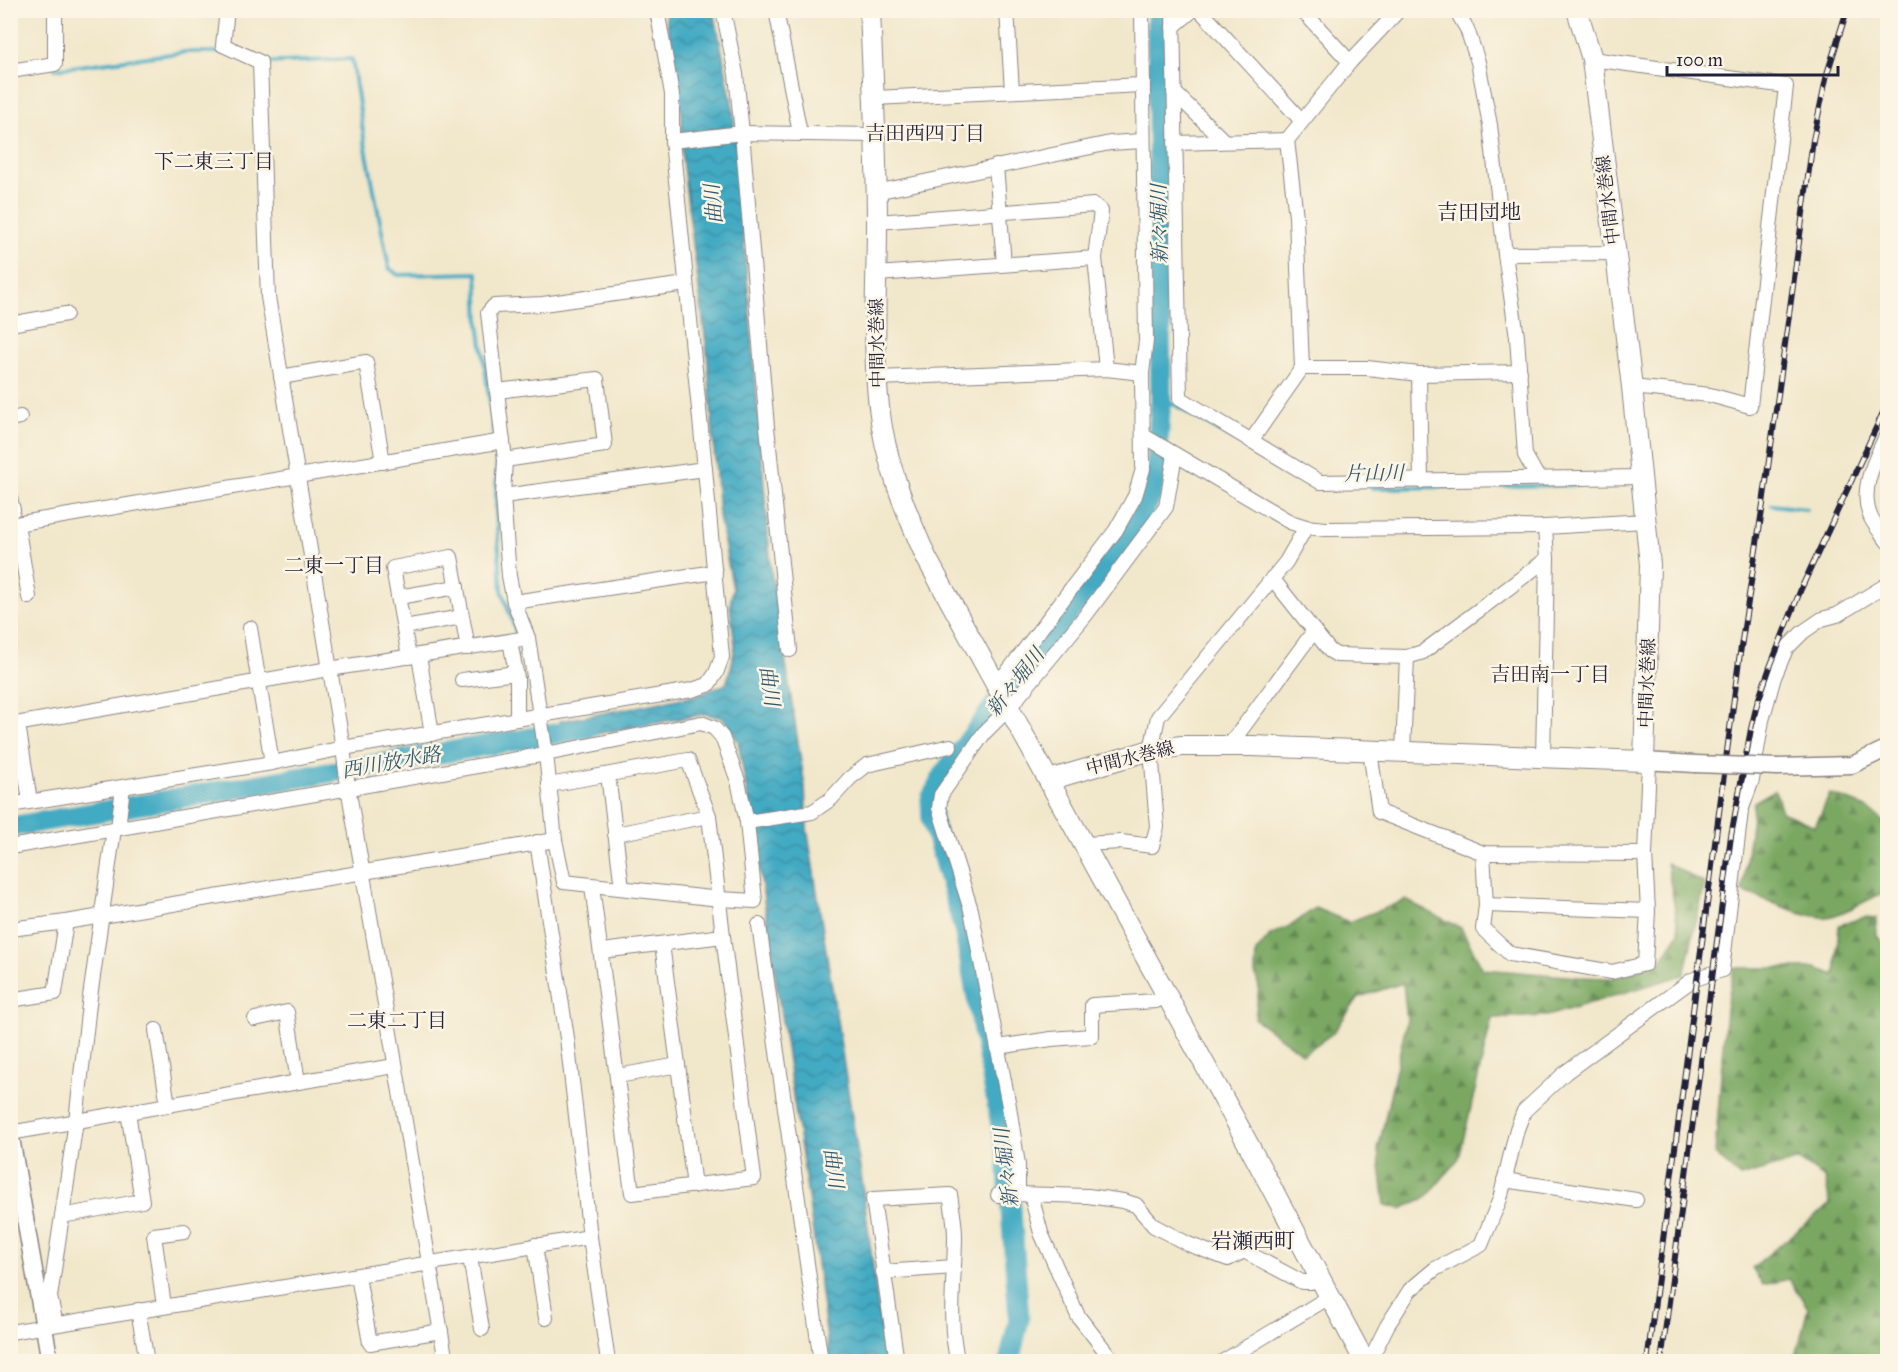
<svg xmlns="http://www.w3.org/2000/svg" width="1898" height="1372" viewBox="0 0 1898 1372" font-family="'IM FELL Great Primer','Noto Serif JP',serif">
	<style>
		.forest { fill: url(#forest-firs); stroke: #4e654e; stroke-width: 1.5 }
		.water { fill: url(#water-waves); stroke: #32667f; stroke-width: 1.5 }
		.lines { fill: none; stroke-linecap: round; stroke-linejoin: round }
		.stream { stroke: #43aac3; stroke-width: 4 }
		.river { stroke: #43aac3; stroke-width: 21 }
		.minor-casing { stroke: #8a8483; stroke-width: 16 }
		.tertiary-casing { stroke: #8a8483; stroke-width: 19 }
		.secondary-casing { stroke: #8a8483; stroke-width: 22 }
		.minor { stroke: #fff; stroke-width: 14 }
		.tertiary { stroke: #fff; stroke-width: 16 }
		.secondary { stroke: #fff; stroke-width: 20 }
		.rail-casing { stroke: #22223b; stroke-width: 6 }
		.rail { stroke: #fcf5e5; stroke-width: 4; stroke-dasharray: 11; stroke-linecap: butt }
		.tertiary-bridge-casing { stroke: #8a8483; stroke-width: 19; stroke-linecap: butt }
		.tertiary-bridge { stroke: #fff; stroke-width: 16 }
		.labels { text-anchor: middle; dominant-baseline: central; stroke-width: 5; stroke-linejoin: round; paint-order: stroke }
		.street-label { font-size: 18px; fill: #22223b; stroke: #fcf5e5 }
		.neighbourhood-label { font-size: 20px; fill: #22223b; stroke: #fcf5e5 }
		.water-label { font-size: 20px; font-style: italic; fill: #2f5871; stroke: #fcf5e5 }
		.quarter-label { font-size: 21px; fill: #22223b; stroke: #fcf5e5 }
	</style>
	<defs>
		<pattern id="forest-firs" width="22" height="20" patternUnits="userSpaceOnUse" patternTransform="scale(1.5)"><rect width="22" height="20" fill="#7aa862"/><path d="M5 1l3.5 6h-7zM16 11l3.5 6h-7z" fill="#648852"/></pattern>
		<pattern id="water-waves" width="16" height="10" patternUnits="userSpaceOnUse" patternTransform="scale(1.5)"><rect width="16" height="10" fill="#43aac3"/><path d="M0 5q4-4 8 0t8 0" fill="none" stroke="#388aa0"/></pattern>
	</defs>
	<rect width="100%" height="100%" fill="#fcf5e5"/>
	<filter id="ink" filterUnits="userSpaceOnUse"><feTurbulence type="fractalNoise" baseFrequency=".0167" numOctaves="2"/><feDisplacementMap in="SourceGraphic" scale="12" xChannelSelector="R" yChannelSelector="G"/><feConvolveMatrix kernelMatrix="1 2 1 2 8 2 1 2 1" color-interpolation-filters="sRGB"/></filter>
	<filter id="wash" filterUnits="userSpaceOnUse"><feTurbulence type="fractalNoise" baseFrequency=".008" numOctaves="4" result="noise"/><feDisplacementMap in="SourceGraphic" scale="24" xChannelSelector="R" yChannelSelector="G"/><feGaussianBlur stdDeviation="1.35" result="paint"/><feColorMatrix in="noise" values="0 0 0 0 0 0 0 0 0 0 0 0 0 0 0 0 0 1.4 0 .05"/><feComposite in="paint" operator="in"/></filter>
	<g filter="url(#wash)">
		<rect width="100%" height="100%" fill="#f1e7cb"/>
		<g class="forest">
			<path d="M 1775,790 L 1782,812 L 1815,826 L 1830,794 C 1848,800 1870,806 1883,822 C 1892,834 1888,876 1887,892 C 1868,898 1851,911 1832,916 C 1813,922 1762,898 1742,891 L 1754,802 Z"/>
			<path d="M 1667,863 L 1705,884 L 1684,975 L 1547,1016 L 1492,1018 L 1459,1158 L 1427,1197 L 1401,1209 L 1385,1205 L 1378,1150 L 1407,1020 L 1403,983 L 1359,997 L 1333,1033 L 1303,1054 L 1255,1019 L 1259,987 L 1255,973 L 1256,952 L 1270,935 L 1292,925 L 1315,908 L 1349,922 L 1406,900 L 1461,928 L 1483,969 L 1578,977 L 1614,978 L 1660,962 L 1679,933 Z"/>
			<path d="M 1865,917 L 1876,918 L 1877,936 L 1887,947 L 1888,1298 L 1884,1306 L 1887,1312 L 1887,1361 L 1795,1361 L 1808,1308 L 1789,1279 L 1763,1285 L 1752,1268 L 1830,1204 L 1825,1178 L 1798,1160 L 1740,1177 L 1715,1154 L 1726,1009 L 1734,968 L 1816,968 L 1835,975 L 1839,925 Z"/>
		</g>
		<path class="water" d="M 665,11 L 714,11 L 733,108 L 771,570 L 805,787 L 807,828 L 862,1181 L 885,1361 L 830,1361 L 809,1203 L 755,839 L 738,741 L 723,718 L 705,714 L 563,740 L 560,721 L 699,695 L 726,684 L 731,668 L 735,646 L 730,605 L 733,589 L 719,516 L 707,351 L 682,159 L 682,115 Z"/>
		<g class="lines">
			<g class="stream">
				<path d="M 262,63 L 352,59 L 364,138 L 389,268 L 398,275 L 477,273 L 479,323 L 497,457 L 496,513 L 502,590 L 516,633"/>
				<path d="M 55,69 L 186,52 L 223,52"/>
				<path d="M 1161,397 L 1291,472"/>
				<path d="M 1372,488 L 1577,485"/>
				<path d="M 1772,505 L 1806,509"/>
			</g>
			<g class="river">
				<path d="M 10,827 L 588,728"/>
				<path d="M 1009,1362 L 1019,1319 L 1007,1157 L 964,929 L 932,820 L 931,799 L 946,771 L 992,709 L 1129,537 L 1139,520 L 1151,496 L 1156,476 L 1161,397 L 1157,10"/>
			</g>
		</g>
	</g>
	<g filter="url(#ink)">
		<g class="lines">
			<g class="minor-casing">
				<g id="minor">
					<path d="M 227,10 L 223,45 L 260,62 L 268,297 L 343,748 L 348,787 L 446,1362"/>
					<path d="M 723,10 L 736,74 L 742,133 L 767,427 L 790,650"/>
					<path d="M 776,10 L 800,133"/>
					<path d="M 1007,10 L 1012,91"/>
					<path d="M 1173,10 L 1180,398 L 1320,482 L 1641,477"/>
					<path d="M 1200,10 L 1301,120"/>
					<path d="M 1302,10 L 1350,62"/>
					<path d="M 1456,10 L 1467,29 L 1478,62 L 1490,125 L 1505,254 L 1517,337 L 1525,455 L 1538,478"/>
					<path d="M 1173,27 L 1193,10"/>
					<path d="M 1592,59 L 1786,86 L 1750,406 L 1710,395 L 1632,387"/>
					<path d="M 10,71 L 55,64 L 55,10"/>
					<path d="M 1174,92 L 1224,141"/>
					<path d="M 874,98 L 1142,85"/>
					<path d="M 672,141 L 742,133 L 875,135"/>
					<path d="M 1175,143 L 1287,140"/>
					<path d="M 996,166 L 1004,264"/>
					<path d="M 876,192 L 1110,143 L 1143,141"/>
					<path d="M 877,222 L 1094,205 L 1101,211 L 1095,258 L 1106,369"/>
					<path d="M 1505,254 L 1615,253"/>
					<path d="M 877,274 L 1095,258"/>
					<path d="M 10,324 L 66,314"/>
					<path d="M 1302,368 L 1367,368 L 1419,374 L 1520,372"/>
					<path d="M 1419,374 L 1421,481"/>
					<path d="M 281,377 L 366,362 L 383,462"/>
					<path d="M 877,378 L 1106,369 L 1142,373"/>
					<path d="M 497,391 L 597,379 L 605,445 L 505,460"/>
					<path d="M 10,419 L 20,417"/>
					<path d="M 1888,432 C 1876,459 1858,489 1871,518 C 1875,526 1882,534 1888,542"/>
					<path d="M 1144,436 L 1290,522 L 1306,527 L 1326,529 L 1545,527 L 1645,521"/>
					<path d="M 1251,441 L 1302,368 L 1296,217 L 1287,140 L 1350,62 L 1399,10"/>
					<path d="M 503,496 L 705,469"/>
					<path d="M 10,498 L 13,510"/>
					<path d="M 17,524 L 29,597"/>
					<path d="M 10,525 L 503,441"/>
					<path d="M 1272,578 L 1330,651 L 1337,655 L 1407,657 L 1423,652 L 1547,559"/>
					<path d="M 398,597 L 457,587"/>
					<path d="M 514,602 L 715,572"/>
					<path d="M 404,627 L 462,617"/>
					<path d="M 250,628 L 272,763"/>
					<path d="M 510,641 L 517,678 L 517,719"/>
					<path d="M 419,656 L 432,734"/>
					<path d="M 409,657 L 393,568 L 451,557 L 468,648"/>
					<path d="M 462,680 L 516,673"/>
					<path d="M 996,683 L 1009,670 L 1116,530 L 1135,496 L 1143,469 L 1142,373 L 1146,341 L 1142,10"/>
					<path d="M 18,724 L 30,801"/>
					<path d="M 10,725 L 329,669 L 528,638"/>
					<path d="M 1229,746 L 1314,631"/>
					<path d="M 1370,751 L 1379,812 L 1483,853 L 1645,854"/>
					<path d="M 1403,752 L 1407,657"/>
					<path d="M 1543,758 L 1547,559 L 1545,527"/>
					<path d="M 608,775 L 622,888"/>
					<path d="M 549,785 L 688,760 L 709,816 L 723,936 L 754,1178 L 632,1193 L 592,886"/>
					<path d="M 10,805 L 272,763 L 343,748 L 692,690 L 708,685 L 716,673 L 722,657 L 705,469 L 672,141 L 672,94 L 657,10"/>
					<path d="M 747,822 L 812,812 L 831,799 L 850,778 L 867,765 L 950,746"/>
					<path d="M 118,828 L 123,787"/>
					<path d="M 615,834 L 709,816"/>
					<path d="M 537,842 L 567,1038 L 590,1237 L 608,1362"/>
					<path d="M 1084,844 L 1121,842 L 1152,846 L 1157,827 L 1151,750 L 1158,717 L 1286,562 L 1306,527"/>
					<path d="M 10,847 L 114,829"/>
					<path d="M 1483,853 L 1486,905 L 1483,929 L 1510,954 L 1612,972 L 1645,964 L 1648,911 L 1645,854 L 1649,762"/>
					<path d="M 1486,905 L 1648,911"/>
					<path d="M 759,925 L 821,1362"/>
					<path d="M 10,929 L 66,922 L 555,840"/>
					<path d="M 662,944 L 694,1186"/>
					<path d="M 602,951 L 723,936"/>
					<path d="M 10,1000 L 55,993 L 66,922"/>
					<path d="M 255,1019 L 287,1012 L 298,1082"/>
					<path d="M 156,1030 L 168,1105"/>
					<path d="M 998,1047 L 1051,1039 L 1092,1036 L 1092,1005 L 1156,1001 L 1165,993"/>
					<path d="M 618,1076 L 678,1065"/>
					<path d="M 10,1133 L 298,1082 L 395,1066"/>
					<path d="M 1504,1180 L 1636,1200"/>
					<path d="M 1018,1194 L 1018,1165 L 1009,1106 L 971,910 L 939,808 L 941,795 L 984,733 L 1009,708 L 1085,616 L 1166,507 L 1175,455"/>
					<path d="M 998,1195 L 1018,1194 L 1088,1196 L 1123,1201 L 1136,1205 L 1154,1226 L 1188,1244 L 1228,1259 L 1244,1251 L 1302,1282 L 1311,1282 L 1321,1277"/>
					<path d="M 1031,1195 L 1041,1233 L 1078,1316 L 1114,1362"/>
					<path d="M 62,1216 L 142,1201 L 128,1112"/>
					<path d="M 535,1245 L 546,1318"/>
					<path d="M 470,1257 L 482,1329"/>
					<path d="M 883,1272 L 954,1267"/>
					<path d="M 358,1276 L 370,1343 L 441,1331"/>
					<path d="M 164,1306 L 154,1235 L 184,1231"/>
					<path d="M 138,1310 L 147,1362"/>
					<path d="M 56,1324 L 50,1297 L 76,1121 L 89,1004 L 114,829 L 546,754 L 701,723 L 714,728 L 722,737 L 738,781 L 747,822 L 755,901 L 720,899 L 564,882 L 555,840 L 546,754 L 528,638 L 514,602 L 509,576 L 503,496 L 505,460 L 488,313 L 494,306 L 543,304 L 686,284"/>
					<path d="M 10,1332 L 590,1237"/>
					<path d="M 897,1362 L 873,1199 L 950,1195 C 952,1208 955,1222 955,1236 C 955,1278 947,1321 958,1362"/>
					<path d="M 1222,1362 L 1331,1296"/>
					<path d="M 1369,1362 L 1387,1326 L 1410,1290 L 1435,1269 L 1481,1245 L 1500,1199 L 1517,1129 L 1524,1111 L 1566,1072 L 1692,980 L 1722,970 L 1741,811 L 1752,780 L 1762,720 L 1774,677 L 1786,649 L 1803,632 L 1822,619 L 1837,615 L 1888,584"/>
				</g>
			</g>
			<g class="tertiary-casing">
				<g id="tertiary">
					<path d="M 1644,761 L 1695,764"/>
					<path d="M 1778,767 L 1852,765 L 1888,748"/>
					<path d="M 10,1132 L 50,1362"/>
				</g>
			</g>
			<g class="secondary-casing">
				<g id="secondary">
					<path d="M 870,10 C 873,82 877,153 877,225 C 877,285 872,347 879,407 C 885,461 905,510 927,559 L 1233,1116 L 1365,1362"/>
					<path d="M 1049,780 L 1151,750 L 1182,746 L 1252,746 L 1644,761 L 1650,565 L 1632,387 L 1592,59 L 1577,10"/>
				</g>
			</g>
			<use href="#minor" class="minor"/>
			<use href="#tertiary" class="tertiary"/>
			<use href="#secondary" class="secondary"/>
			<g class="rail-casing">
				<g id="rail">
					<path d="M 1647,1362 L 1739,660 L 1763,504 L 1813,140 L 1827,74 L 1847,10"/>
					<path d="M 1661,1362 L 1731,836 L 1751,729 L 1757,704 L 1770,667 L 1801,589 L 1888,402"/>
				</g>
			</g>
			<use href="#rail" class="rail"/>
			<g class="tertiary-bridge-casing">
				<path id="tertiary-bridge" d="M 1695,764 L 1778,767"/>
			</g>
			<use href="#tertiary-bridge" class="tertiary-bridge"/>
		</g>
	</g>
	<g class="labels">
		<g class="street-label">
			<text transform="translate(1608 200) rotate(-97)">中間水巻線</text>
			<text transform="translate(877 343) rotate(-91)">中間水巻線</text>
			<text transform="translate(1647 683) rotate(-88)">中間水巻線</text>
			<text transform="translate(1130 758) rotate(-14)">中間水巻線</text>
		</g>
		<g class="neighbourhood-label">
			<text x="925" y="133">吉田西四丁目</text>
			<text x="214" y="161">下二東三丁目</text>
			<text x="334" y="565">二東一丁目</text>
			<text x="1550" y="674">吉田南一丁目</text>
			<text x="397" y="1020">二東二丁目</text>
		</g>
		<g class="water-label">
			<text transform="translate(713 204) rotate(-95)">曲川</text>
			<text transform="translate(1159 224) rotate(-91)">新々堀川</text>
			<text transform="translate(1374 473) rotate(-1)">片山川</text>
			<text transform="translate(1015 682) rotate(-52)">新々堀川</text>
			<text transform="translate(770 686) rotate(82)">曲川</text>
			<text transform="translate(391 762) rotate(-10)">西川放水路</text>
			<text transform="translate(834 1168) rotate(82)">曲川</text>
			<text transform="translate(1006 1168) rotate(-97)">新々堀川</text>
		</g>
		<g class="quarter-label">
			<text x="1479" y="212">吉田団地</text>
			<text x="1253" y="1241">岩瀬西町</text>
		</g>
	</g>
	<rect width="1898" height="1372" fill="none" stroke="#fcf5e5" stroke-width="36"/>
	<path d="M1667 66v9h171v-9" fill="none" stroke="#22223b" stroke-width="3"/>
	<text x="1676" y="66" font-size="18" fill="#22223b" stroke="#fcf5e5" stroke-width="4.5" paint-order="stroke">100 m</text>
</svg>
